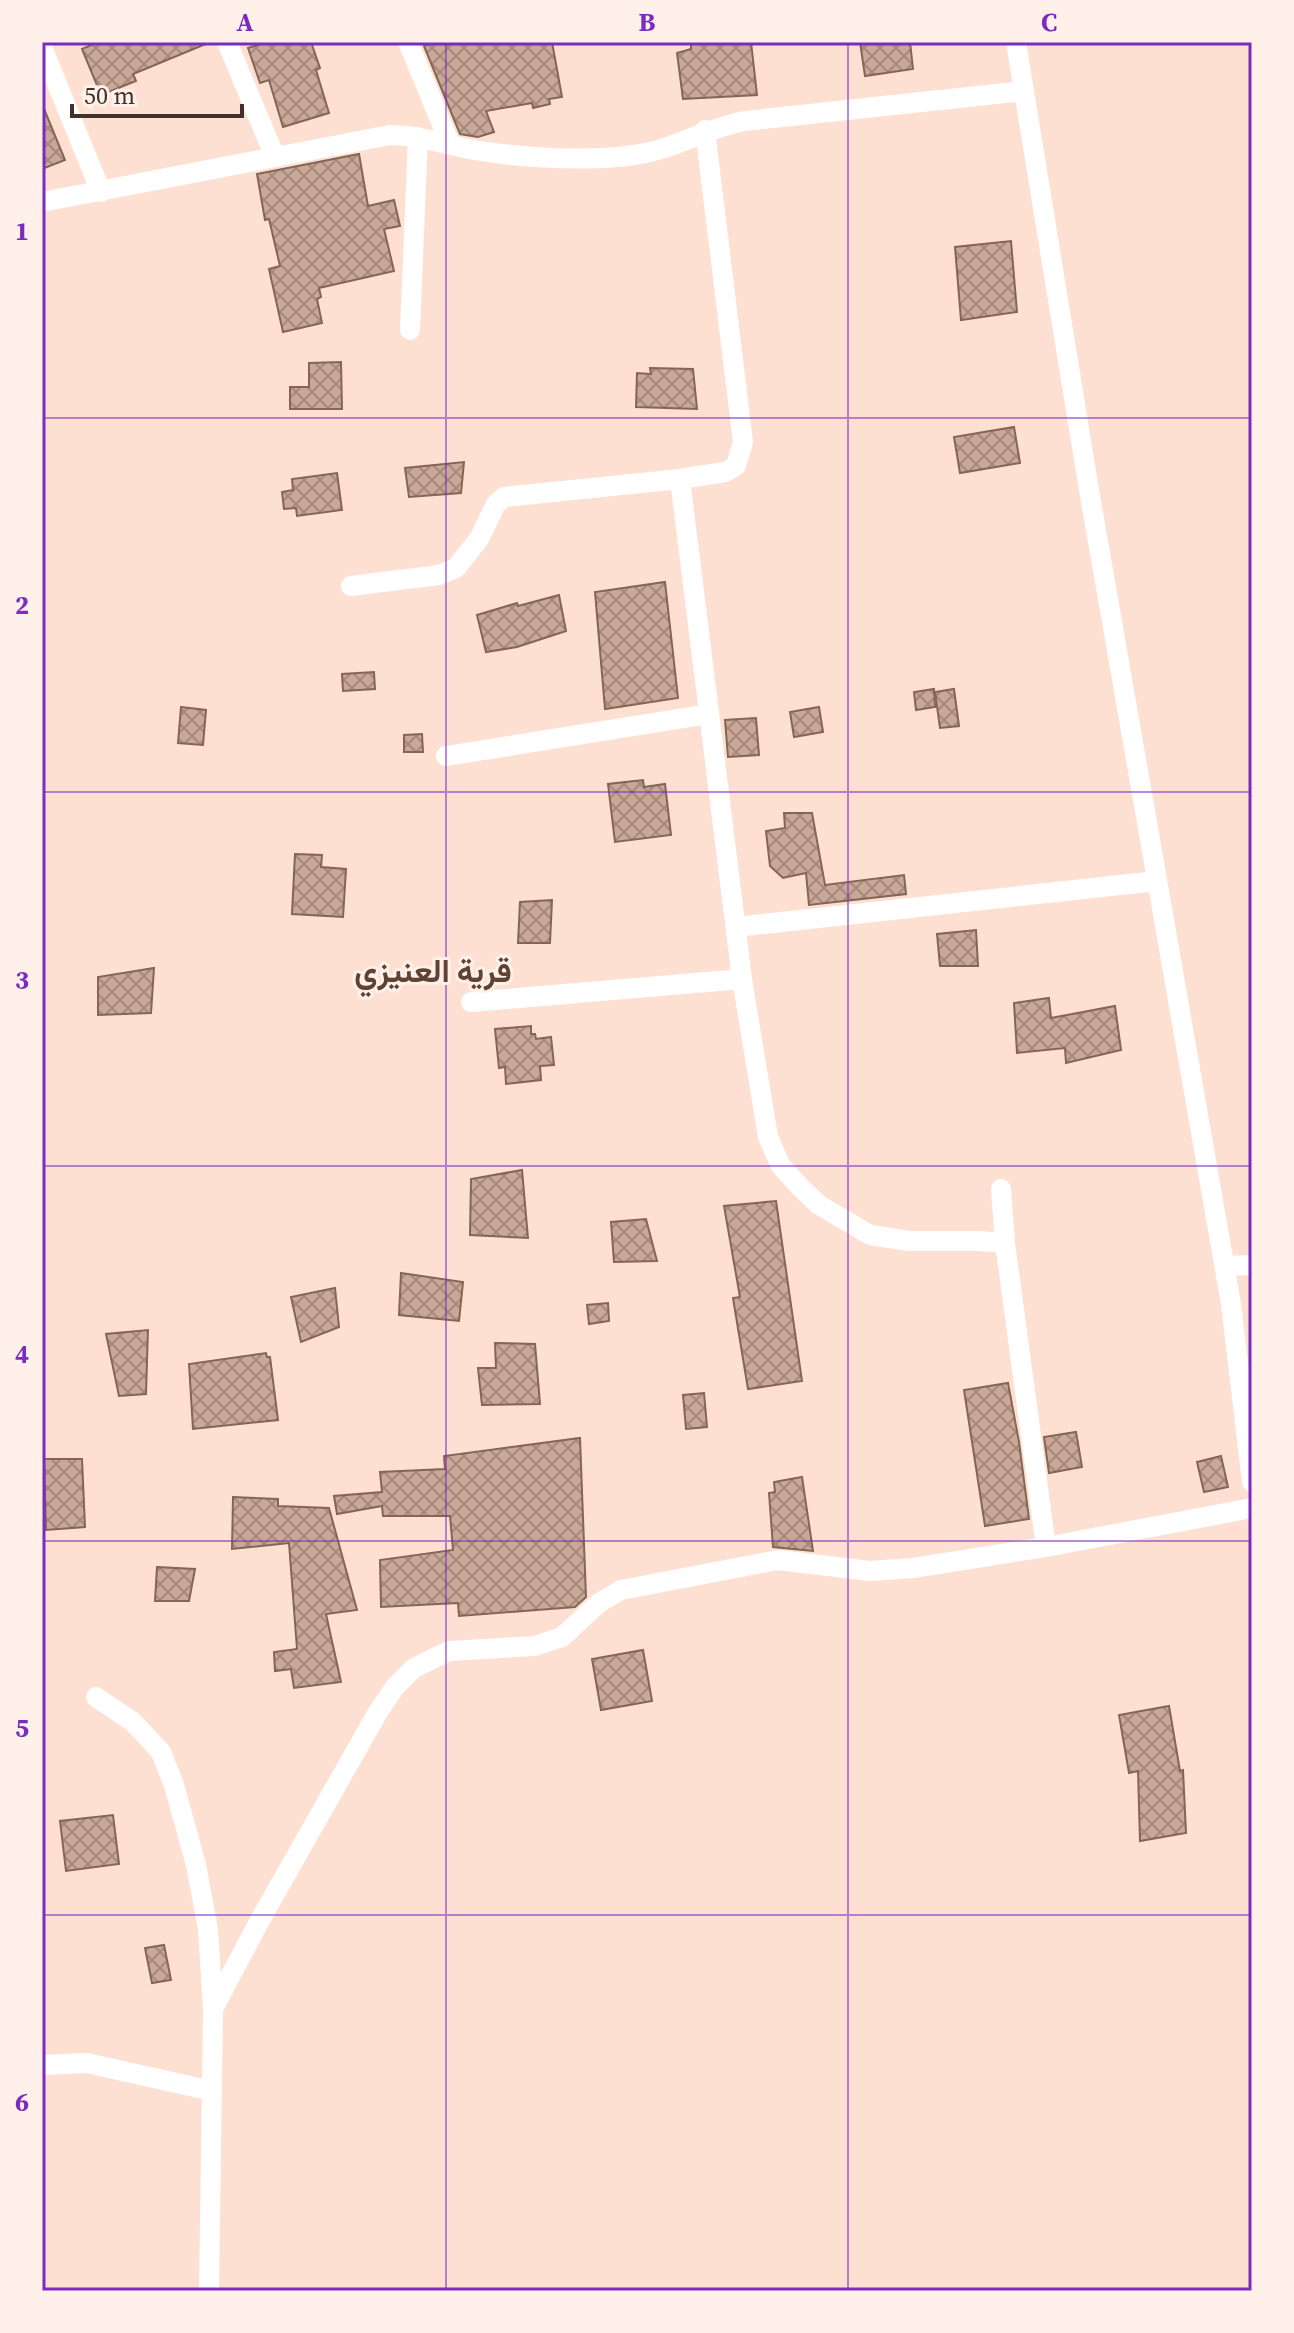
<svg xmlns="http://www.w3.org/2000/svg" width="1294" height="2333" viewBox="0 0 1294 2333" font-family="'Source Serif 4',Vazirmatn,serif">
	<style>
		.building { fill: url(#building-cross-hatch); stroke: #846556; stroke-width: 2 }
		.lines { fill: none; stroke-linecap: round; stroke-linejoin: round }
		.street { stroke: #fff; stroke-width: 20 }
		.grid { fill: none; stroke: #7b2cbf; stroke-width: 2; stroke-opacity: 0.55 }
		.labels { text-anchor: middle; dominant-baseline: central; stroke-width: 6; stroke-linejoin: round; paint-order: stroke }
		.district-label { font-size: 32px; font-weight: bold; fill: #5f4234; stroke: #fff0e9 }
		.neatline { fill: none; stroke: #7b2cbf; stroke-width: 3 }
		.grid-label { font-size: 26px; text-anchor: middle; font-weight: bold; fill: #7b2cbf }
	</style>
	<defs>
		<pattern id="building-cross-hatch" width="8" height="8" patternUnits="userSpaceOnUse" patternTransform="scale(2)"><rect width="8" height="8" fill="#caa897"/><path d="M0 0l8 8M0 8l8-8" fill="none" stroke="#a5897b"/></pattern>
	</defs>
	<rect width="100%" height="100%" fill="#fde0d2"/>
	<g class="building">
		<path d="M 98,42 L 208,42 L 208,43 L 133,74 L 136,81 L 101,95 L 82,49 Z"/>
		<path d="M 267,42 L 311,42 L 320,68 L 316,70 L 329,113 L 283,127 L 269,80 L 260,83 L 248,48 Z"/>
		<path d="M 435,42 L 552,42 L 562,97 L 549,99 L 550,104 L 533,108 L 532,103 L 486,111 L 494,132 L 478,137 L 460,134 L 424,46 Z"/>
		<path d="M 691,42 L 751,42 L 757,95 L 683,99 L 677,53 L 691,49 Z"/>
		<path d="M 860,42 L 910,42 L 913,69 L 865,76 Z"/>
		<path d="M 42,104 L 65,160 L 42,169 Z"/>
		<path d="M 359,154 L 368,206 L 394,200 L 400,226 L 384,229 L 394,271 L 319,288 L 321,297 L 317,299 L 322,323 L 283,332 L 269,269 L 280,266 L 269,219 L 265,220 L 257,174 Z"/>
		<path d="M 1011,241 L 1017,312 L 961,320 L 955,247 Z"/>
		<path d="M 341,362 L 342,409 L 290,409 L 290,387 L 309,387 L 309,363 Z"/>
		<path d="M 650,368 L 693,369 L 697,409 L 636,407 L 637,373 L 651,374 Z"/>
		<path d="M 1014,427 L 1020,463 L 960,473 L 954,437 Z"/>
		<path d="M 464,462 L 461,493 L 409,497 L 405,468 Z"/>
		<path d="M 337,473 L 342,510 L 297,516 L 296,508 L 284,509 L 282,492 L 293,490 L 292,479 Z"/>
		<path d="M 665,582 L 678,698 L 605,709 L 595,592 Z"/>
		<path d="M 559,595 L 566,631 L 517,647 L 486,652 L 477,615 L 517,603 L 518,606 Z"/>
		<path d="M 374,672 L 375,689 L 343,691 L 342,674 Z"/>
		<path d="M 934,689 L 935,707 L 916,710 L 914,692 Z"/>
		<path d="M 954,689 L 959,726 L 940,728 L 935,692 Z"/>
		<path d="M 181,707 L 206,710 L 203,745 L 178,743 Z"/>
		<path d="M 819,707 L 823,732 L 794,737 L 790,712 Z"/>
		<path d="M 756,718 L 759,755 L 728,757 L 725,720 Z"/>
		<path d="M 422,734 L 423,752 L 404,752 L 404,735 Z"/>
		<path d="M 643,780 L 644,787 L 665,784 L 671,835 L 615,842 L 608,784 Z"/>
		<path d="M 784,813 L 812,813 L 825,885 L 904,875 L 906,894 L 809,905 L 806,873 L 783,878 L 770,866 L 766,831 L 785,828 Z"/>
		<path d="M 295,854 L 322,855 L 321,867 L 346,869 L 343,917 L 292,914 Z"/>
		<path d="M 552,900 L 550,943 L 518,943 L 520,902 Z"/>
		<path d="M 976,930 L 978,966 L 940,966 L 937,934 Z"/>
		<path d="M 154,968 L 151,1013 L 98,1015 L 98,977 Z"/>
		<path d="M 1049,998 L 1051,1018 L 1115,1006 L 1121,1050 L 1066,1063 L 1065,1048 L 1017,1053 L 1014,1003 Z"/>
		<path d="M 531,1026 L 531,1034 L 535,1034 L 536,1039 L 551,1037 L 554,1065 L 540,1066 L 541,1080 L 506,1084 L 505,1067 L 499,1068 L 495,1029 Z"/>
		<path d="M 522,1170 L 528,1238 L 470,1235 L 471,1179 Z"/>
		<path d="M 776,1201 L 802,1381 L 748,1389 L 733,1298 L 740,1297 L 724,1206 Z"/>
		<path d="M 646,1219 L 657,1261 L 614,1262 L 611,1222 Z"/>
		<path d="M 401,1273 L 463,1282 L 459,1321 L 399,1315 Z"/>
		<path d="M 335,1288 L 339,1327 L 301,1342 L 291,1297 Z"/>
		<path d="M 608,1303 L 609,1321 L 589,1324 L 587,1305 Z"/>
		<path d="M 148,1330 L 146,1394 L 119,1396 L 106,1334 Z"/>
		<path d="M 495,1343 L 535,1344 L 540,1404 L 482,1405 L 478,1368 L 496,1368 Z"/>
		<path d="M 266,1353 L 267,1357 L 270,1357 L 278,1420 L 193,1429 L 189,1364 Z"/>
		<path d="M 1008,1383 L 1019,1442 L 1029,1519 L 985,1526 L 964,1390 Z"/>
		<path d="M 704,1393 L 707,1427 L 686,1429 L 683,1395 Z"/>
		<path d="M 1076,1432 L 1082,1467 L 1049,1473 L 1044,1437 Z"/>
		<path d="M 580,1438 L 586,1597 L 575,1607 L 459,1616 L 458,1603 L 381,1607 L 380,1560 L 453,1550 L 450,1516 L 383,1516 L 382,1506 L 337,1514 L 334,1496 L 382,1492 L 380,1472 L 445,1469 L 444,1456 Z"/>
		<path d="M 1221,1456 L 1228,1487 L 1204,1492 L 1197,1462 Z"/>
		<path d="M 44,1459 L 82,1459 L 85,1527 L 46,1530 Z"/>
		<path d="M 802,1477 L 813,1551 L 773,1547 L 769,1493 L 775,1492 L 774,1482 Z"/>
		<path d="M 233,1497 L 278,1499 L 278,1506 L 329,1508 L 357,1610 L 326,1614 L 341,1682 L 294,1688 L 291,1669 L 275,1671 L 274,1652 L 297,1649 L 289,1543 L 232,1549 Z"/>
		<path d="M 157,1567 L 195,1569 L 189,1601 L 155,1601 Z"/>
		<path d="M 643,1650 L 652,1701 L 601,1710 L 592,1659 Z"/>
		<path d="M 1169,1706 L 1180,1771 L 1183,1770 L 1186,1833 L 1140,1841 L 1138,1771 L 1129,1773 L 1119,1715 Z"/>
		<path d="M 113,1815 L 119,1864 L 66,1871 L 60,1821 Z"/>
		<path d="M 164,1945 L 171,1980 L 152,1983 L 145,1948 Z"/>
	</g>
	<g class="lines">
		<g class="street">
			<path d="M 227,42 L 275,157"/>
			<path d="M 408,42 L 450,144"/>
			<path d="M 1016,42 L 1089,490 L 1231,1304 L 1252,1482"/>
			<path d="M 42,47 L 101,192"/>
			<path d="M 42,202 L 390,135 C 419,135 446,145 474,150 C 523,158 585,162 634,155 C 674,150 706,128 745,121 L 1024,91"/>
			<path d="M 410,330 L 418,137"/>
			<path d="M 680,479 L 742,979 L 768,1137 L 781,1166 L 800,1187 L 819,1205 L 870,1235 L 909,1241 L 980,1241 L 1005,1243"/>
			<path d="M 351,586 L 439,575 L 456,568 L 479,539 L 496,504 L 504,497 L 680,479 L 725,472 L 736,466 L 743,442 L 705,130"/>
			<path d="M 446,756 L 709,714"/>
			<path d="M 736,927 L 1157,881"/>
			<path d="M 471,1002 L 742,979"/>
			<path d="M 1001,1189 L 1005,1243 L 1046,1547"/>
			<path d="M 1225,1266 L 1252,1265"/>
			<path d="M 96,1697 L 133,1722 L 161,1752 L 174,1785 L 196,1865 L 208,1929 L 213,2009 L 209,2291"/>
			<path d="M 213,2009 L 260,1920 L 378,1712 L 395,1687 L 414,1668 L 449,1651 L 535,1646 L 562,1637 L 599,1603 L 621,1590 L 778,1560 L 870,1571 L 913,1568 L 1046,1547 L 1252,1508"/>
			<path d="M 42,2065 L 87,2063 L 212,2091"/>
		</g>
	</g>
	<path class="grid" d="M 446,42 L 446,2291M 848,42 L 848,2291M 42,418 L 1252,418M 42,792 L 1252,792M 42,1166 L 1252,1166M 42,1541 L 1252,1541M 42,1915 L 1252,1915"/>
	<g class="labels">
		<g class="district-label">
			<text x="433" y="971">قرية العنيزي</text>
		</g>
	</g>
	<rect width="1294" height="2333" fill="none" stroke="#fff0e9" stroke-width="88"/>
	<path d="M72 104v12h170v-12" fill="none" stroke="#40322b" stroke-width="4"/>
	<text x="84" y="104" font-size="24" fill="#40322b" stroke="#fff0e9" stroke-width="6" paint-order="stroke">50 m</text>
	<rect x="44" y="44" width="1206" height="2245" class="neatline"/>
	<g class="grid-label">
		<text x="245" y="31">A</text>
		<text x="647" y="31">B</text>
		<text x="1049" y="31">C</text>
		<text x="22" y="240">1</text>
		<text x="22" y="614">2</text>
		<text x="22" y="989">3</text>
		<text x="22" y="1363">4</text>
		<text x="22" y="1737">5</text>
		<text x="22" y="2111">6</text>
	</g>
</svg>
